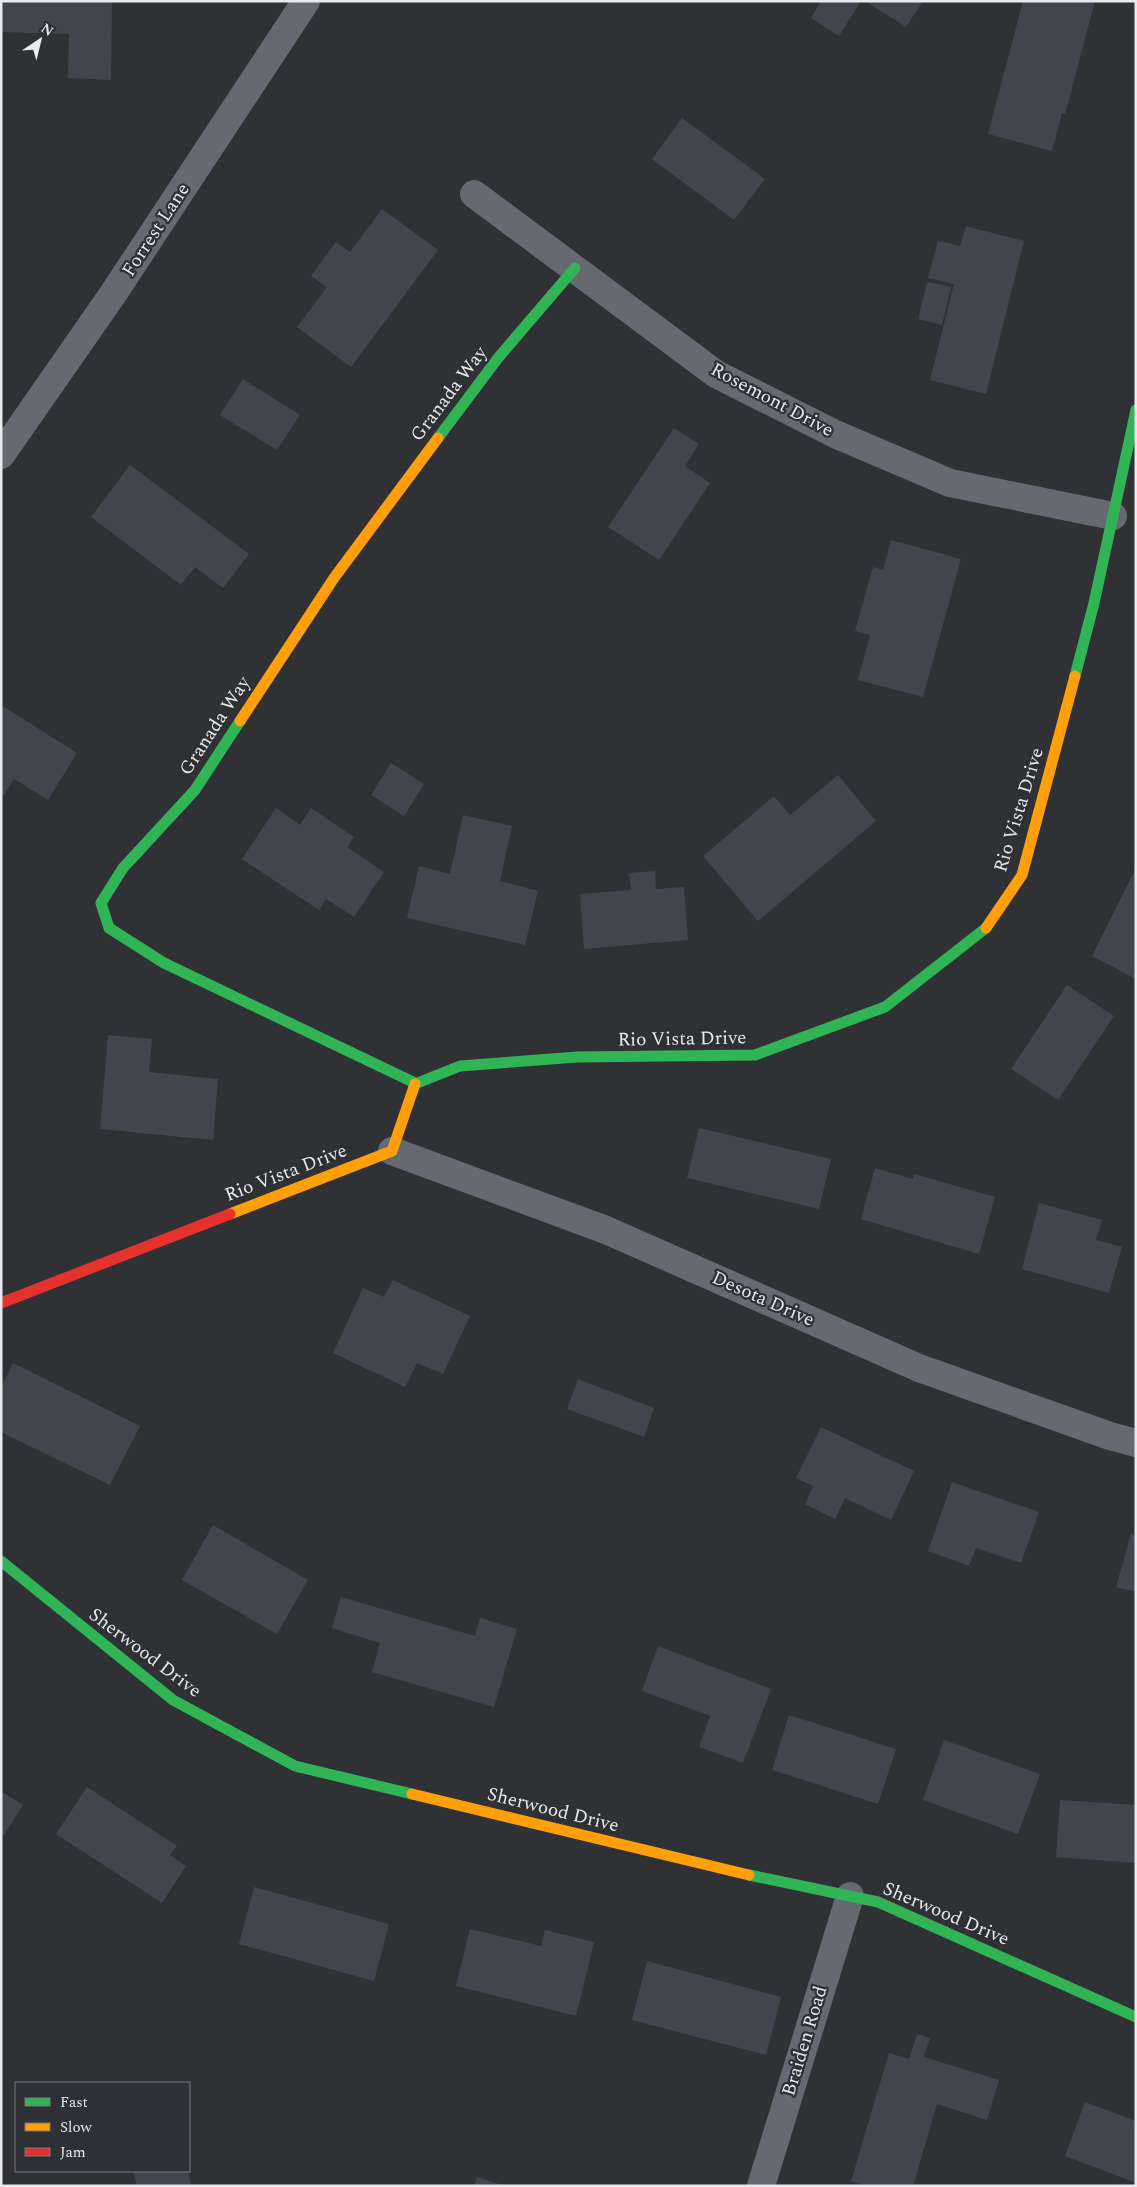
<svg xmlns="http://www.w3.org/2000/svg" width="1137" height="2187" viewBox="0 0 1137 2187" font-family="Spectral,serif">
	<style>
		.building { fill: #43454e }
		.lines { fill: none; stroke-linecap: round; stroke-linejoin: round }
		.street { stroke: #666872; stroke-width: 28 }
		.fast { stroke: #30b455; stroke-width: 11 }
		.slow { stroke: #ff9f0a; stroke-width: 11 }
		.jam { stroke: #e5322d; stroke-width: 11 }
		.labels { text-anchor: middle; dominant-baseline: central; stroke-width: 4.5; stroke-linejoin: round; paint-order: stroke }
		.street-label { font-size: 19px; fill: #e9eaed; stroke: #2f3035 }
	</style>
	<rect width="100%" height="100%" fill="#303134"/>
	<g class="building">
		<path d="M 1,1 L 112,1 L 111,80 L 68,78 L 69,34 L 1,32 Z"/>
		<path d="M 821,1 L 861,1 L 839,36 L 811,18 Z"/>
		<path d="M 865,1 L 923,1 L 906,27 Z"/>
		<path d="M 1023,1 L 1095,1 L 1065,114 L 1062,113 L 1052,151 L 988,134 Z"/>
		<path d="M 682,118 L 765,179 L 734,220 L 652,159 Z"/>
		<path d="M 382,209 L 438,250 L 351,367 L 297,327 L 327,287 L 311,276 L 336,242 L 350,252 Z"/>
		<path d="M 966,226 L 1024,241 L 986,394 L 930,380 L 954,284 L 928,278 L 938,241 L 960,246 Z"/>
		<path d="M 927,282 L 951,287 L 942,325 L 918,319 Z"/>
		<path d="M 243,379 L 300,415 L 277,450 L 220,415 Z"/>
		<path d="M 674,428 L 699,444 L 685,466 L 710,483 L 659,560 L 608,527 Z"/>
		<path d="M 130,465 L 249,554 L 223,588 L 195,567 L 181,585 L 91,517 Z"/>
		<path d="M 891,540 L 961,559 L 923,697 L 858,680 L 870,635 L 855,631 L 873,567 L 883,570 Z"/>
		<path d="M 1,705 L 77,753 L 48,800 L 14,779 L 1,799 Z"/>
		<path d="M 391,763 L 424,784 L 404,816 L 371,795 Z"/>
		<path d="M 838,775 L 876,821 L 758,921 L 703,856 L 774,796 L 790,815 Z"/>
		<path d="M 276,808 L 300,825 L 311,808 L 354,837 L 347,847 L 384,872 L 354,917 L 326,899 L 319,910 L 242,859 Z"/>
		<path d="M 463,815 L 512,826 L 500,881 L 538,891 L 525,945 L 407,918 L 419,866 L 450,874 Z"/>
		<path d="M 1136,868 L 1136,979 L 1092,956 Z"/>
		<path d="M 655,871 L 656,889 L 684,887 L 688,940 L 584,949 L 580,894 L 631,890 L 629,873 Z"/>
		<path d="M 1067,985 L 1114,1016 L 1058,1100 L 1011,1069 Z"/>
		<path d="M 108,1035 L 152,1039 L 149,1072 L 218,1079 L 213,1140 L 100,1129 Z"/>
		<path d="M 699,1128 L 831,1159 L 819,1209 L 687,1178 Z"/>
		<path d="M 875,1168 L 913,1179 L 914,1174 L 995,1197 L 979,1254 L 861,1219 Z"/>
		<path d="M 1039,1203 L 1102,1220 L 1096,1240 L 1122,1247 L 1109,1293 L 1022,1269 Z"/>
		<path d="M 393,1280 L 470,1316 L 443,1374 L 417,1363 L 405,1387 L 333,1353 L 363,1288 L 384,1297 Z"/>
		<path d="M 13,1363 L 140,1426 L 110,1485 L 1,1432 L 1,1388 Z"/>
		<path d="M 578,1379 L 654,1408 L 644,1437 L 567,1409 Z"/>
		<path d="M 821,1427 L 914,1471 L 891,1520 L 845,1498 L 835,1519 L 805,1504 L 813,1486 L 796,1478 Z"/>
		<path d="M 952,1482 L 1039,1512 L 1021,1563 L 976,1548 L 969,1566 L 928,1551 Z"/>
		<path d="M 213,1525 L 308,1580 L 277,1634 L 182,1580 Z"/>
		<path d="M 1131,1534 L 1136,1535 L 1136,1592 L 1116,1587 Z"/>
		<path d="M 341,1597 L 475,1636 L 480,1618 L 517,1629 L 494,1707 L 372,1672 L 380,1643 L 332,1628 Z"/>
		<path d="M 658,1646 L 771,1689 L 743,1763 L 699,1747 L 710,1716 L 642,1691 Z"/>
		<path d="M 789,1715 L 896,1749 L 878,1804 L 772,1770 Z"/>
		<path d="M 944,1740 L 1040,1774 L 1018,1834 L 923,1800 Z"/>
		<path d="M 87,1787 L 177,1846 L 170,1855 L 186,1866 L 162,1903 L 56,1834 Z"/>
		<path d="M 1,1791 L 23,1805 L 1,1839 Z"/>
		<path d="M 1060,1800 L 1136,1805 L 1136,1863 L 1056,1857 Z"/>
		<path d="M 254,1887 L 389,1924 L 374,1981 L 239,1944 Z"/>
		<path d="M 470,1929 L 541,1946 L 545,1930 L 594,1942 L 576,2016 L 456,1986 Z"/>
		<path d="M 647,1961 L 781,1997 L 766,2055 L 632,2020 Z"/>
		<path d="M 917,2034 L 930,2038 L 924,2057 L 999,2080 L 987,2120 L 937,2104 L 913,2186 L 867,2186 L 851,2181 L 889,2053 L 909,2059 Z"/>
		<path d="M 1085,2102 L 1136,2121 L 1136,2183 L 1065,2156 Z"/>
		<path d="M 133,2171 L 188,2171 L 191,2186 L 137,2186 Z"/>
		<path d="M 477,2177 L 502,2185 L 502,2186 L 474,2186 Z"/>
	</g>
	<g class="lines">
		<g class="street">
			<path d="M 474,194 L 716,374 L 835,434 L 950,483 L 1113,516"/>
			<path d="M 1,455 L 113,294 L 306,1"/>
			<path d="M 392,1151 L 606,1230 L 919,1368 L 1110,1436 L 1136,1443"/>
			<path d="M 761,2186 L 850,1896"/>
		</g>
		<g class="fast">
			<path d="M 438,438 L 498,358 L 575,268"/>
			<path d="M 1075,676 L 1094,603 L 1136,410"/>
			<path d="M 240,721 L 195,790 L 123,868 L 101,903 L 109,928 L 164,963 L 415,1083"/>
			<path d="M 415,1084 L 460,1066 L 577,1057 L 755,1055 L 885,1007 L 986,928"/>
			<path d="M 1,1561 L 173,1700 L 295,1766 L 412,1794"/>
			<path d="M 749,1875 L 878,1902 L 1136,2017"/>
		</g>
		<g class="slow">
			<path d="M 240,721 L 334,578 L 438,438"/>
			<path d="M 986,928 L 1022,875 L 1075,676"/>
			<path d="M 230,1214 L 392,1151 L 415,1084"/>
			<path d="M 412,1794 L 749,1875"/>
		</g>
		<path class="jam" d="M 1,1303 L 230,1214"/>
	</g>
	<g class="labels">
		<g class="street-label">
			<text transform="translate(156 230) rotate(-57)">Forrest Lane</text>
			<text transform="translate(449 394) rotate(-53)">Granada Way</text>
			<text transform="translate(772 400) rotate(28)">Rosemont Drive</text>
			<text transform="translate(215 726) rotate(-57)">Granada Way</text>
			<text transform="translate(1019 810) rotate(-73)">Rio Vista Drive</text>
			<text transform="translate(682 1039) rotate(-1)">Rio Vista Drive</text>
			<text transform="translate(286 1173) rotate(-21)">Rio Vista Drive</text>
			<text transform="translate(763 1299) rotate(24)">Desota Drive</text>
			<text transform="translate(145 1653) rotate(37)">Sherwood Drive</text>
			<text transform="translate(553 1810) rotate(14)">Sherwood Drive</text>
			<text transform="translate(946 1914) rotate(23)">Sherwood Drive</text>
			<text transform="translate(805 2041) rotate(-73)">Braiden Road</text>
		</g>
	</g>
	<rect width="1137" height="2187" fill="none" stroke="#e9eaed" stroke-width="5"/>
	<rect x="15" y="2082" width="175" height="90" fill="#2f3035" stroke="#797a7f"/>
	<rect x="25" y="2098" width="25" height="8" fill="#30b455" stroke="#797a7f"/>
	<text x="60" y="2107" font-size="15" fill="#e9eaed">Fast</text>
	<rect x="25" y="2123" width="25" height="8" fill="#ff9f0a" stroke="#797a7f"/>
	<text x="60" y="2132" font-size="15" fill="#e9eaed">Slow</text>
	<rect x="25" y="2148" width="25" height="8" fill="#e5322d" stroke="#797a7f"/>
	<text x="60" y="2157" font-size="15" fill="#e9eaed">Jam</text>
	<g transform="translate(40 40) rotate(35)" stroke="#2f3035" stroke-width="4" paint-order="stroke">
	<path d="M0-4L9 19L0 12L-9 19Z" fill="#e9eaed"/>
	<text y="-8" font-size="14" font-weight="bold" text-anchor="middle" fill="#e9eaed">N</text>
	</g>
</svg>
